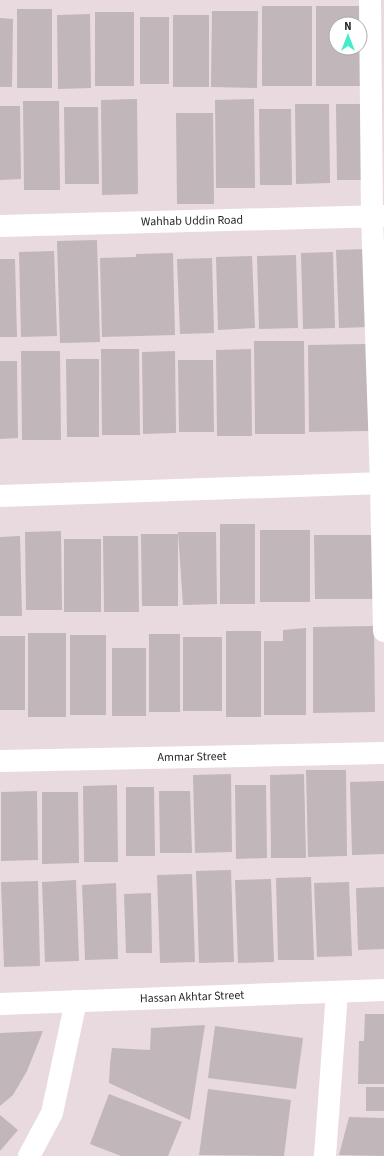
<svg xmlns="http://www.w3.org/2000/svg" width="384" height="1156" viewBox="0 0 384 1156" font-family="'Source Sans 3',sans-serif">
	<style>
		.building { fill: #c1b6ba; fill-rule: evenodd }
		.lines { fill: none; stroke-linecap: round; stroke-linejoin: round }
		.minor { stroke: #fff; stroke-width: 22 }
		.labels { text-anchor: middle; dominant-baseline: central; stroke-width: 4; stroke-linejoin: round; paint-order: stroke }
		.street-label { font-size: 12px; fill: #272727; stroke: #fff }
	</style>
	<rect width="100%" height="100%" fill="#e9dae0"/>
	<g class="building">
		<rect x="262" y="6" width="50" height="80"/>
		<path d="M 316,6 L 366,6 L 366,86 L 316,86 ZM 336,24 L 360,24 L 360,48 L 336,48 Z"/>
		<rect x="17" y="9" width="35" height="79"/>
		<path d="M 212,11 L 258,11 L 257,88 L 211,87 Z"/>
		<rect x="95" y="12" width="39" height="74"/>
		<path d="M 90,14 L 91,88 L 58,89 L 57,15 Z"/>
		<rect x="173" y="15" width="36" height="72"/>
		<rect x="140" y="17" width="29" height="67"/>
		<path d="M 0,18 L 13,19 L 12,87 L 0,87 Z"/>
		<path d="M 137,99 L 138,194 L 102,195 L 101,100 Z"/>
		<path d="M 254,99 L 255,188 L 216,188 L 215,100 Z"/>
		<path d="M 23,101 L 59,101 L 60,190 L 24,190 Z"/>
		<path d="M 295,104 L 329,104 L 330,183 L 296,184 Z"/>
		<path d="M 336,104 L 365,104 L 366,180 L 337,180 Z"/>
		<path d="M 0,106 L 20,106 L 21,179 L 0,180 Z"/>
		<path d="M 64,107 L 98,107 L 99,184 L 65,184 Z"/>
		<path d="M 259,109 L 291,109 L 292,185 L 260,185 Z"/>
		<path d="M 176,113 L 213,113 L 214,204 L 177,204 Z"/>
		<path d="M 97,240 L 100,342 L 60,343 L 57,241 Z"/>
		<path d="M 368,249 L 370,327 L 339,328 L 336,250 Z"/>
		<path d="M 54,251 L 57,336 L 21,337 L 19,252 Z"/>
		<path d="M 333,252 L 335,328 L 303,329 L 301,253 Z"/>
		<path d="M 173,253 L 175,335 L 102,337 L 100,258 L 136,257 L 136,254 Z"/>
		<path d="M 296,255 L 298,328 L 259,329 L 257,256 Z"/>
		<path d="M 252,256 L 255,328 L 218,330 L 216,257 Z"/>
		<path d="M 212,258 L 214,333 L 180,334 L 177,259 Z"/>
		<path d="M 0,259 L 15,259 L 17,337 L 0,337 Z"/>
		<path d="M 254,341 L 304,341 L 305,434 L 255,434 Z"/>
		<path d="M 368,344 L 369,431 L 309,432 L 308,345 Z"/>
		<path d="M 101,349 L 139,349 L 140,435 L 102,435 Z"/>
		<path d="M 251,349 L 252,436 L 217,436 L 216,350 Z"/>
		<path d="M 21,351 L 60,351 L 61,440 L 22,440 Z"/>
		<path d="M 175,351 L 176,433 L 143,434 L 142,352 Z"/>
		<path d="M 66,359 L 99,359 L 99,437 L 67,437 Z"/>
		<path d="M 178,360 L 213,360 L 214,432 L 179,432 Z"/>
		<path d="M 0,361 L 17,361 L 18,438 L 0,439 Z"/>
		<rect x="220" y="524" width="35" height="80"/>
		<rect x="260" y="530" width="50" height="72"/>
		<path d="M 61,531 L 62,610 L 26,610 L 25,532 Z"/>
		<path d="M 178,532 L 216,532 L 217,604 L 183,605 Z"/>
		<path d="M 141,534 L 178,534 L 178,606 L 142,606 Z"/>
		<path d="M 314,535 L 373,535 L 374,599 L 315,599 Z"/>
		<path d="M 20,536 L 22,616 L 0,616 L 0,537 Z"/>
		<path d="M 103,536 L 138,536 L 139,612 L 104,612 Z"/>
		<rect x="64" y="539" width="37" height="73"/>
		<path d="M 374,626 L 375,712 L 313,713 L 313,627 Z"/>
		<path d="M 306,628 L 306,715 L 264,715 L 264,641 L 283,641 L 283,630 Z"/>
		<rect x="226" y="631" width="35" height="86"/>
		<rect x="28" y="633" width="38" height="84"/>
		<rect x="149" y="634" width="31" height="78"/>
		<rect x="70" y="635" width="36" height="80"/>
		<rect x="0" y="636" width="25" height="74"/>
		<rect x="183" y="637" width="39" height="74"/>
		<rect x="112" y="648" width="34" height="68"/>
		<path d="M 306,770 L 346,770 L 347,856 L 308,857 Z"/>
		<path d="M 231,774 L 232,852 L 195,853 L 193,775 Z"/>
		<path d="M 304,774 L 306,858 L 271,858 L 270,775 Z"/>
		<path d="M 384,781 L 384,854 L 352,855 L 350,782 Z"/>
		<path d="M 117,785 L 118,862 L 84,862 L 83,786 Z"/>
		<path d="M 235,785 L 266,785 L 267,858 L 236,859 Z"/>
		<path d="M 126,787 L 154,787 L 155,856 L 126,856 Z"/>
		<path d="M 37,791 L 38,860 L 1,861 L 1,792 Z"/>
		<path d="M 159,791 L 190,791 L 192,853 L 160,853 Z"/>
		<path d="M 42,792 L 78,792 L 79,863 L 42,864 Z"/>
		<path d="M 231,870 L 234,962 L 199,963 L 196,871 Z"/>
		<path d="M 192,874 L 195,962 L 160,963 L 157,875 Z"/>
		<path d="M 311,877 L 314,960 L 278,960 L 276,878 Z"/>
		<path d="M 271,879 L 274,962 L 238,963 L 235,880 Z"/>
		<path d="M 76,880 L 79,961 L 45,962 L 42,882 Z"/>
		<path d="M 38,881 L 40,966 L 4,967 L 1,882 Z"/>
		<path d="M 349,882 L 352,956 L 317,957 L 314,883 Z"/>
		<path d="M 116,883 L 118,959 L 85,960 L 82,885 Z"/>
		<path d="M 384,887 L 384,949 L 358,950 L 356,888 Z"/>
		<path d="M 151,893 L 152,953 L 126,953 L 124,894 Z"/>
		<path d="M 365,1014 L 384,1014 L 384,1084 L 358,1084 L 359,1041 L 364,1041 Z"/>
		<path d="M 205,1025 L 190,1120 L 109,1083 L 110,1063 L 112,1048 L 150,1050 L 151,1028 Z"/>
		<path d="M 215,1026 L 303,1038 L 296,1089 L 208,1078 Z"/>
		<path d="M 43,1031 L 27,1071 L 13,1095 L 0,1106 L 0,1033 Z"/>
		<rect x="366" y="1087" width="18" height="24"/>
		<path d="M 208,1089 L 291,1100 L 284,1156 L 199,1155 Z"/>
		<path d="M 109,1094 L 182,1122 L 168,1156 L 121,1156 L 90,1144 Z"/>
		<path d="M 0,1115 L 18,1130 L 0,1151 Z"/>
		<path d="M 349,1117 L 384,1118 L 384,1156 L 339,1155 Z"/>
	</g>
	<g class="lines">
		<g class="minor">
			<path d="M 370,0 L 372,216 L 381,483 L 384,631"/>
			<path d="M 0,226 L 384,216"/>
			<path d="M 0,496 L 384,483"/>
			<path d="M 0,761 L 384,753"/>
			<path d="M 0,1004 L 384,990"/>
			<path d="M 29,1156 L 52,1113 L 76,1001"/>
			<path d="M 325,1156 L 337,992"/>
		</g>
	</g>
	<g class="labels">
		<g class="street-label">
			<text transform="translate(192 221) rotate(-1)">Wahhab Uddin Road</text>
			<text transform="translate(192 757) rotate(-1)">Ammar Street</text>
			<text transform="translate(192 997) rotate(-2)">Hassan Akhtar Street</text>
		</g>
	</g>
	<g transform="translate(348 36)"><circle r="19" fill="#ffffff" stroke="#a9a9a9"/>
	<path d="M0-3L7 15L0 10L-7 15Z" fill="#45ebcd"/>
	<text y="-6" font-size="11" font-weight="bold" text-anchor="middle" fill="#272727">N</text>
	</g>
</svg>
